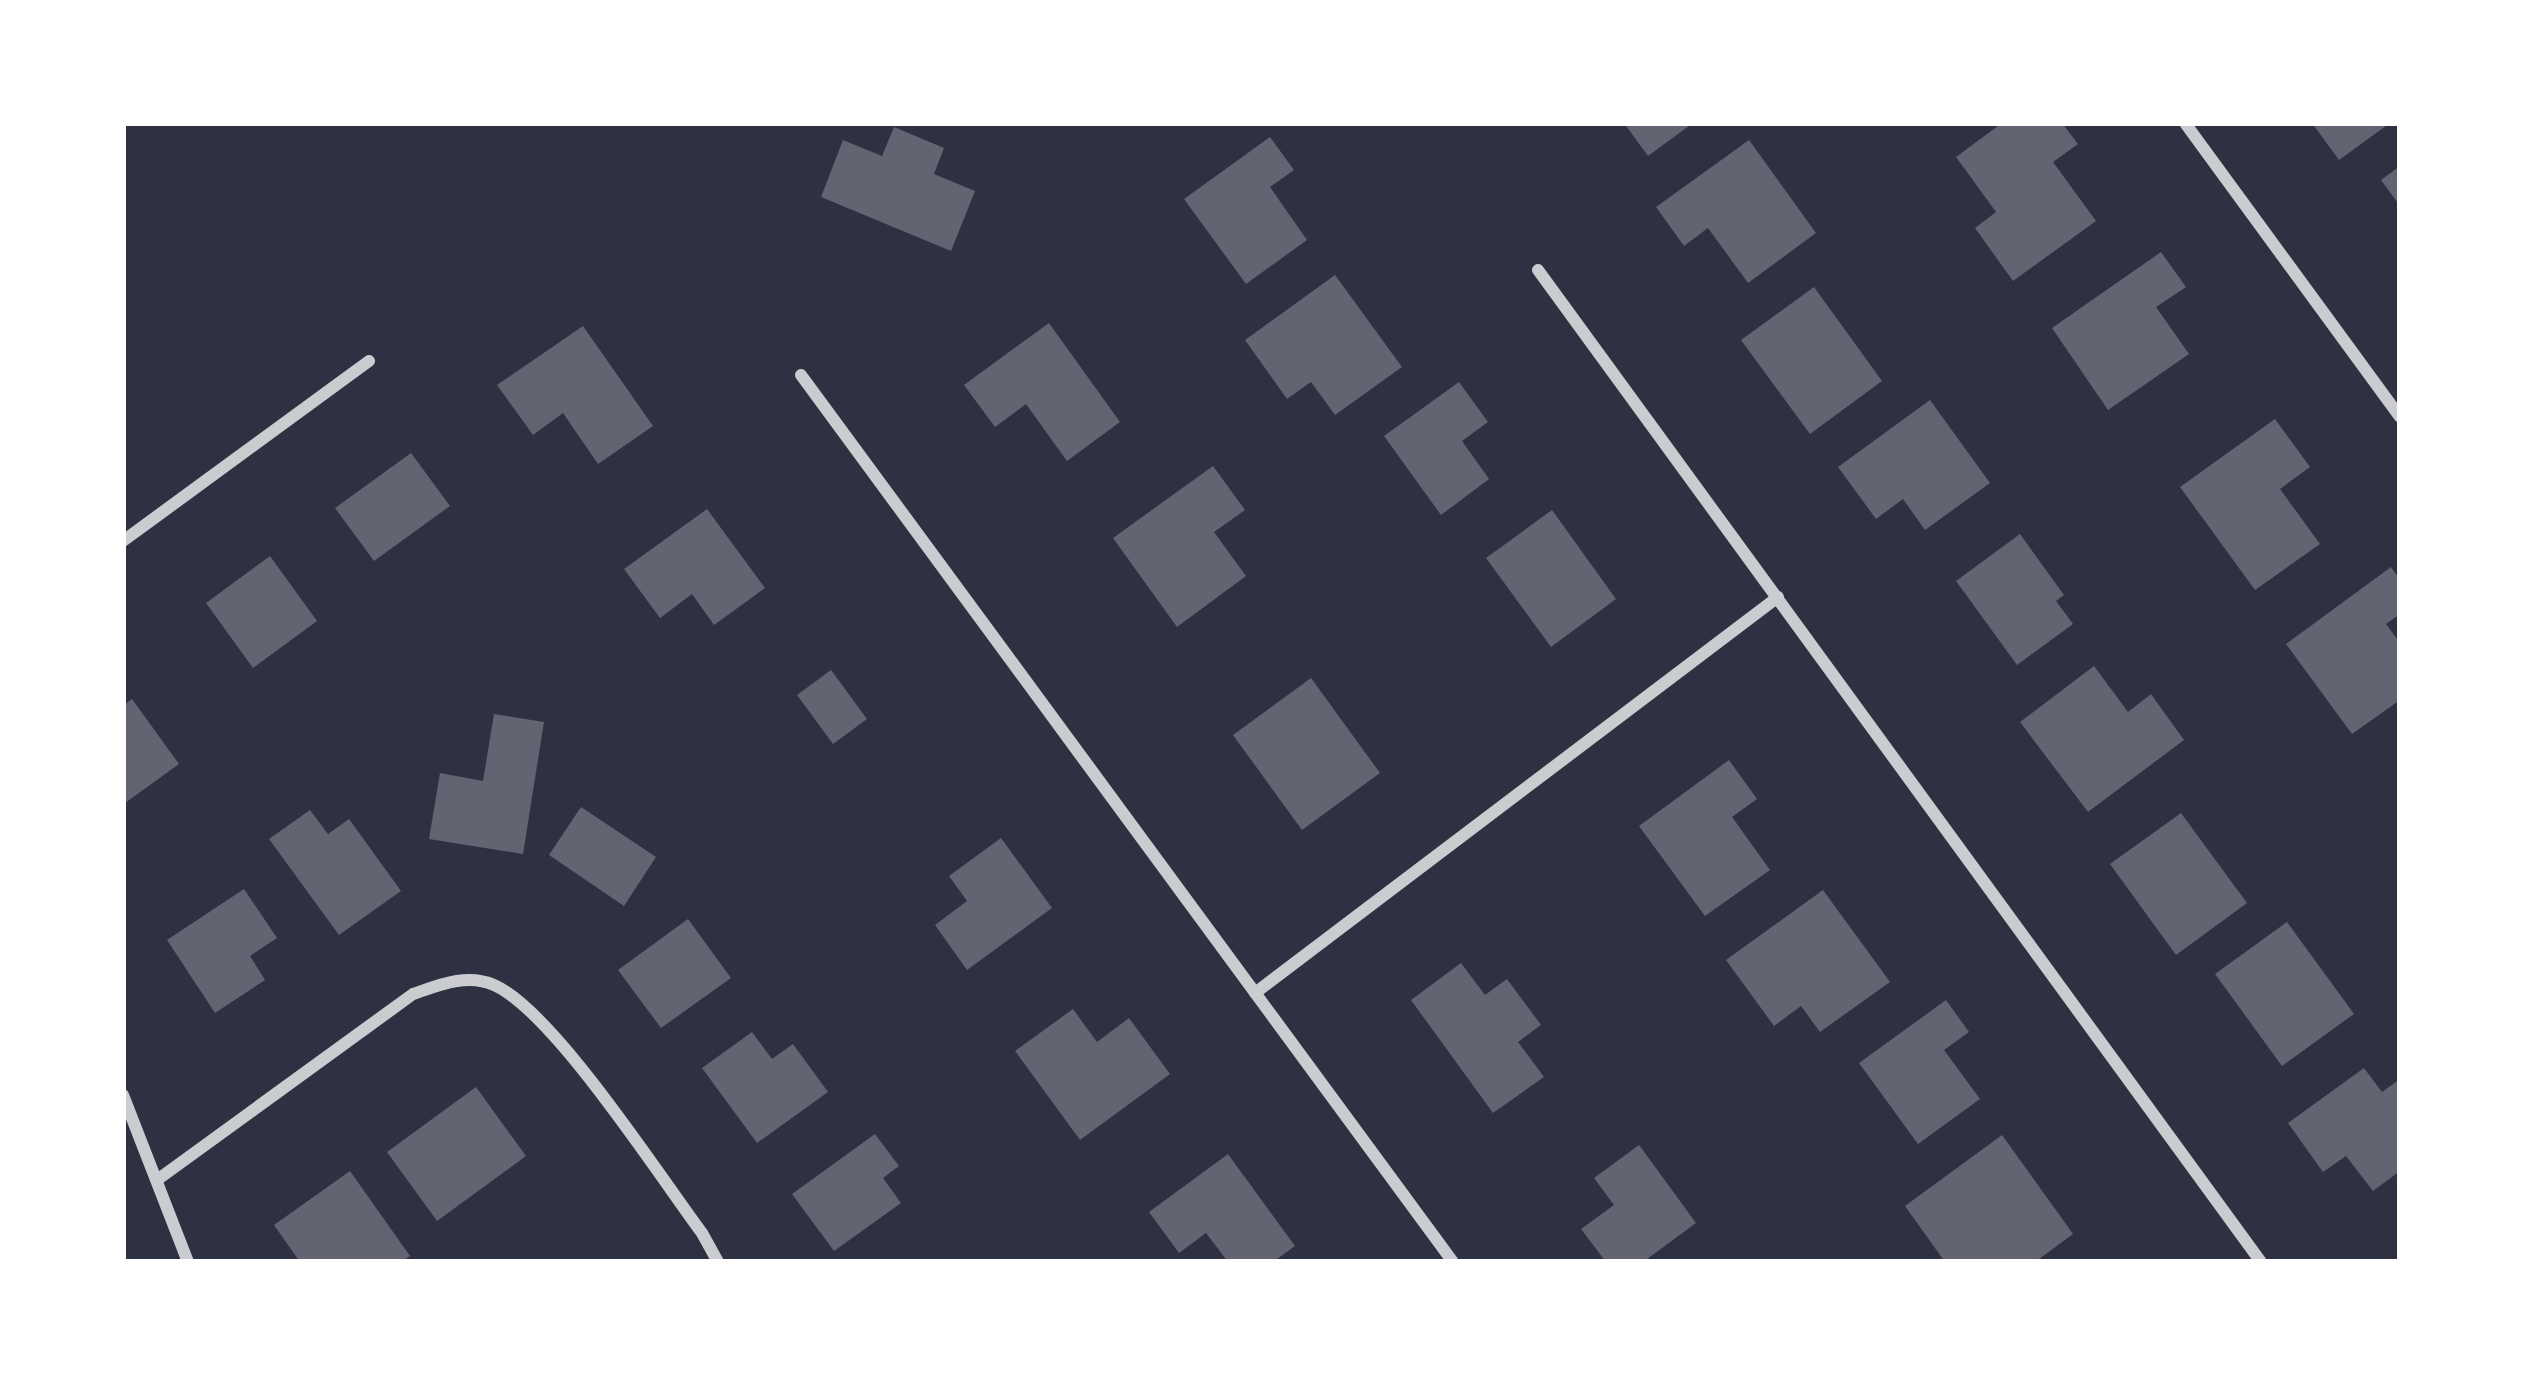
<svg xmlns="http://www.w3.org/2000/svg" width="2523" height="1385" viewBox="0 0 2523 1385" font-family="Helvetica,sans-serif">
	<style>
		.building { fill: #626471 }
		.lines { fill: none; stroke-linecap: round; stroke-linejoin: round }
		.minor { stroke: #caccd0; stroke-width: 12 }
	</style>
	<rect width="100%" height="100%" fill="#2d3142"/>
	<g class="building">
		<path d="M 1624,123 L 1693,123 L 1648,156 Z"/>
		<path d="M 2002,123 L 2062,123 L 2078,144 L 2053,162 L 2096,221 L 2013,281 L 1975,228 L 1996,212 L 1956,157 Z"/>
		<path d="M 2312,123 L 2390,123 L 2339,160 Z"/>
		<path d="M 894,127 L 944,148 L 934,174 L 975,191 L 951,251 L 821,197 L 843,140 L 882,156 Z"/>
		<path d="M 1270,137 L 1294,170 L 1270,187 L 1307,240 L 1246,284 L 1184,199 Z"/>
		<path d="M 1749,140 L 1816,233 L 1748,283 L 1708,228 L 1684,246 L 1656,207 Z"/>
		<path d="M 2400,166 L 2400,206 L 2381,180 Z"/>
		<path d="M 2161,252 L 2186,287 L 2156,307 L 2189,354 L 2108,410 L 2052,328 Z"/>
		<path d="M 1335,275 L 1402,367 L 1335,415 L 1311,382 L 1287,399 L 1245,340 Z"/>
		<path d="M 1814,287 L 1882,381 L 1810,434 L 1741,340 Z"/>
		<path d="M 1049,323 L 1120,422 L 1067,461 L 1026,404 L 995,427 L 964,385 Z"/>
		<path d="M 583,326 L 653,426 L 598,464 L 563,413 L 533,435 L 497,385 Z"/>
		<path d="M 1459,382 L 1488,422 L 1462,441 L 1489,479 L 1441,515 L 1384,436 Z"/>
		<path d="M 1930,400 L 1990,483 L 1925,530 L 1903,499 L 1876,519 L 1838,467 Z"/>
		<path d="M 2275,419 L 2310,467 L 2280,489 L 2320,544 L 2255,590 L 2180,487 Z"/>
		<path d="M 411,453 L 450,506 L 374,561 L 335,508 Z"/>
		<path d="M 1213,466 L 1245,510 L 1214,532 L 1246,576 L 1177,627 L 1113,538 Z"/>
		<path d="M 707,509 L 765,588 L 714,625 L 692,594 L 660,618 L 624,569 Z"/>
		<path d="M 1552,510 L 1616,599 L 1551,647 L 1486,558 Z"/>
		<path d="M 2020,534 L 2064,595 L 2056,601 L 2073,624 L 2017,665 L 1956,581 Z"/>
		<path d="M 270,556 L 317,621 L 253,668 L 206,603 Z"/>
		<path d="M 2391,567 L 2400,580 L 2400,614 L 2386,624 L 2400,643 L 2400,700 L 2352,734 L 2286,644 Z"/>
		<path d="M 2094,666 L 2128,712 L 2151,694 L 2184,740 L 2088,812 L 2020,722 Z"/>
		<path d="M 831,670 L 867,719 L 833,744 L 797,695 Z"/>
		<path d="M 1311,678 L 1380,773 L 1302,830 L 1233,735 Z"/>
		<path d="M 132,699 L 179,764 L 125,803 L 123,706 Z"/>
		<path d="M 494,714 L 544,722 L 523,854 L 429,839 L 440,773 L 483,781 Z"/>
		<path d="M 1729,760 L 1757,799 L 1732,817 L 1770,870 L 1705,916 L 1639,826 Z"/>
		<path d="M 581,807 L 656,857 L 624,906 L 549,855 Z"/>
		<path d="M 310,810 L 328,834 L 349,819 L 401,891 L 339,935 L 269,839 Z"/>
		<path d="M 2181,813 L 2247,903 L 2176,955 L 2110,864 Z"/>
		<path d="M 1001,838 L 1052,908 L 967,970 L 935,925 L 967,901 L 949,876 Z"/>
		<path d="M 244,889 L 277,938 L 250,956 L 265,980 L 215,1013 L 167,940 Z"/>
		<path d="M 1823,890 L 1890,982 L 1820,1032 L 1801,1006 L 1774,1026 L 1726,960 Z"/>
		<path d="M 688,919 L 731,978 L 661,1028 L 618,970 Z"/>
		<path d="M 2287,922 L 2354,1014 L 2282,1066 L 2215,974 Z"/>
		<path d="M 1461,963 L 1485,995 L 1507,979 L 1541,1025 L 1518,1042 L 1544,1077 L 1493,1113 L 1411,1000 Z"/>
		<path d="M 1946,1000 L 1969,1032 L 1944,1050 L 1980,1099 L 1918,1144 L 1859,1063 Z"/>
		<path d="M 1073,1009 L 1097,1042 L 1129,1018 L 1170,1074 L 1080,1140 L 1015,1051 Z"/>
		<path d="M 752,1032 L 772,1059 L 793,1044 L 828,1092 L 757,1143 L 702,1068 Z"/>
		<path d="M 2364,1068 L 2382,1092 L 2400,1079 L 2400,1171 L 2373,1191 L 2346,1156 L 2323,1172 L 2288,1123 Z"/>
		<path d="M 476,1087 L 526,1156 L 437,1221 L 387,1152 Z"/>
		<path d="M 875,1134 L 899,1166 L 883,1178 L 901,1203 L 834,1251 L 792,1194 Z"/>
		<path d="M 2002,1135 L 2073,1234 L 2035,1262 L 1945,1262 L 1905,1206 Z"/>
		<path d="M 1639,1145 L 1696,1223 L 1643,1262 L 1606,1262 L 1581,1229 L 1614,1205 L 1594,1178 Z"/>
		<path d="M 1228,1154 L 1295,1246 L 1273,1262 L 1228,1262 L 1206,1233 L 1179,1253 L 1149,1212 Z"/>
		<path d="M 350,1171 L 410,1256 L 401,1262 L 300,1262 L 274,1225 Z"/>
	</g>
	<g class="lines">
		<g class="minor">
			<path d="M 2185,123 L 2400,417"/>
			<path d="M 1538,270 L 2261,1262"/>
			<path d="M 801,375 L 1453,1262"/>
			<path d="M 123,541 L 369,361"/>
			<path d="M 1255,993 L 1778,597"/>
			<path d="M 123,1095 L 188,1262"/>
			<path d="M 157,1180 L 413,994 C 439,985 467,973 494,985 C 553,1011 658,1174 702,1233 L 718,1262"/>
		</g>
	</g>
	<rect width="2523" height="1385" fill="none" stroke="#ffffff" stroke-width="252"/>
</svg>
